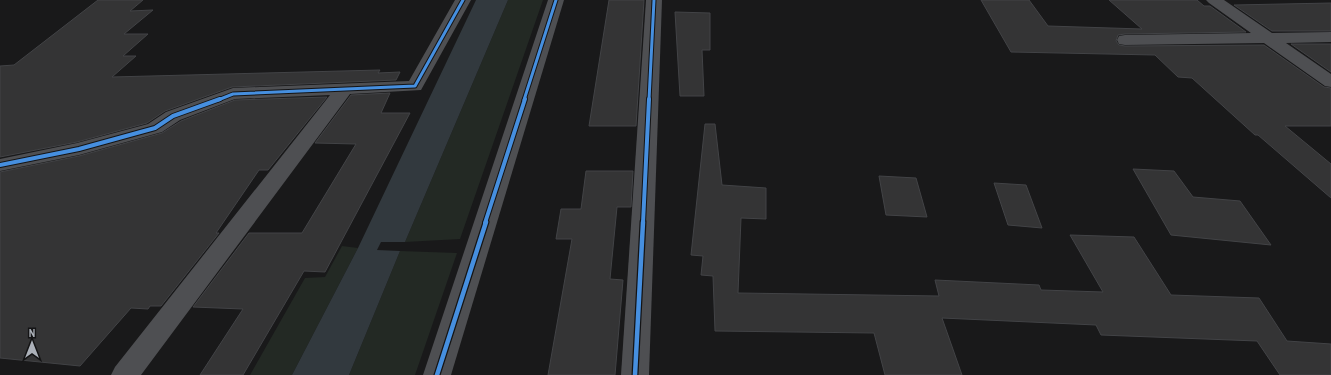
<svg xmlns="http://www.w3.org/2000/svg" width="1331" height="375" viewBox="0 0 1331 375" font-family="'Archivo Narrow',sans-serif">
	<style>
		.green { fill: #232924 }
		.water { fill: #32393e }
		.building { fill: #343435; stroke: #424346 }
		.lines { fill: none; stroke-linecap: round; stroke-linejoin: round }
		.street { fill: #4e4f52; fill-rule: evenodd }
		.cycleway-far2-casing { stroke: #141415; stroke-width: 5 }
		.cycleway-far1-casing { stroke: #141415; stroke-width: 6 }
		.cycleway-casing { stroke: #141415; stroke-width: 7 }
		.cycleway-far2 { stroke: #468fdf; stroke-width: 3 }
		.cycleway-far1 { stroke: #468fdf; stroke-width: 4 }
		.cycleway { stroke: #468fdf; stroke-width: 4.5 }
	</style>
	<rect width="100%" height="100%" fill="#19191a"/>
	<g class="green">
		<path d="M 508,0 L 543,0 L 460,239 L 405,242 Z"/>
		<path d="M 342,246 L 358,248 L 292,375 L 250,375 L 305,278 L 325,277 Z"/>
		<path d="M 400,251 L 457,253 L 415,375 L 349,375 Z"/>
	</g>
	<path class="water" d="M 476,0 L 508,0 L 405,242 L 381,242 L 377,250 L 400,251 L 349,375 L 292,375 L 358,248 Z"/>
	<g class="building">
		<path d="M 98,0 L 143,0 L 130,11 L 153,10 L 124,34 L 148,34 L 123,56 L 136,56 L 112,77 L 380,70 L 378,73 L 400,72 L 396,80 L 232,87 L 165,111 L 147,123 L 77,142 L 0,157 L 0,66 L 14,65 Z"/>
		<path d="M 609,0 L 644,0 L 636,126 L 589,126 Z"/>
		<path d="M 981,0 L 1029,0 L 1048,26 L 1142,29 L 1109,0 L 1197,0 L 1204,6 L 1210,6 L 1246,32 L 1125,34 L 1118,35 L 1116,41 L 1119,45 L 1125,46 L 1264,45 L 1324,87 L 1331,88 L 1331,126 L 1285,126 L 1331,164 L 1331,198 L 1258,135 L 1255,135 L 1192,78 L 1178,77 L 1155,55 L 1011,52 Z"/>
		<path d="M 1331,3 L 1331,31 L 1272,31 L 1234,5 Z"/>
		<path d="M 675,12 L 710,13 L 710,50 L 702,50 L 704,96 L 680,96 Z"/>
		<path d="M 1291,44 L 1331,44 L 1331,72 Z"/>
		<path d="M 390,93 L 381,113 L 410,113 L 325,272 L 304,271 L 243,375 L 200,375 L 243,309 L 193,307 L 249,233 L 302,233 L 356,144 L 315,143 L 351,95 Z"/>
		<path d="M 327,97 L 268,170 L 259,170 L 216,233 L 219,233 L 161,306 L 150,306 L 148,309 L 131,308 L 80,366 L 0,358 L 0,172 L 79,156 L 162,133 L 181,121 L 235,100 Z"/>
		<path d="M 705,124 L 715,124 L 722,185 L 766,188 L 766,219 L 741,218 L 738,293 L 939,296 L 935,280 L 1039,285 L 1041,290 L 1103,292 L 1070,235 L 1134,237 L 1171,295 L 1259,298 L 1287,341 L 1331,344 L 1331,375 L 1280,375 L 1257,341 L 1101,335 L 1096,325 L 942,318 L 962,375 L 885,375 L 874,333 L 715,331 L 713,276 L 701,275 L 703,256 L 691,255 Z"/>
		<path d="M 1133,169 L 1174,171 L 1193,197 L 1240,201 L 1271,245 L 1171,235 Z"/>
		<path d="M 586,171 L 633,171 L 631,207 L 617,207 L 610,279 L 623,280 L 615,375 L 548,375 L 572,239 L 556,239 L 561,209 L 581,209 Z"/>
		<path d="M 879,176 L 916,178 L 927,217 L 886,215 Z"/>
		<path d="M 994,183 L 1026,185 L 1042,228 L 1008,225 Z"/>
	</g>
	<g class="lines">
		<g class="street">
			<path d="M 455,0 L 471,0 L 421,90 L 350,94 L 141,375 L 111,375 L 115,367 L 330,95 L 235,99 L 180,120 L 162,132 L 79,155 L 0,171 L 0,159 L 77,143 L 148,124 L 166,112 L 233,88 L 409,81 Z"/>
			<path d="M 548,0 L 564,0 L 451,375 L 423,375 Z"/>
			<path d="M 646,0 L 662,0 L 649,375 L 621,375 Z"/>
			<path d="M 1206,0 L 1224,0 L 1272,33 L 1331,32 L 1331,42 L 1286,43 L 1331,74 L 1331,87 L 1325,86 L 1264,43 L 1125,45 L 1119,44 L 1117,40 L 1119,36 L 1125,35 L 1251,33 L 1209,3 Z"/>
		</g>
		<g class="cycleway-far2-casing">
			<g id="cycleway-far2">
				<path d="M 218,100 L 233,94 L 415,86 L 463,0"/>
				<path d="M 524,100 L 556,0"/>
				<path d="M 649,100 L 654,0"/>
			</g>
		</g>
		<g class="cycleway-far1-casing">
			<g id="cycleway-far1">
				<path d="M 0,165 L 79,149 L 155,128 L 173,116 L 220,99"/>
				<path d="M 485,223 L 525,99"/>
				<path d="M 643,223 L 649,99"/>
			</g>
		</g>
		<g class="cycleway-casing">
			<g id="cycleway">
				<path d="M 437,375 L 486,222"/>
				<path d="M 635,375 L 643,222"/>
			</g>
		</g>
		<use href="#cycleway-far2" class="cycleway-far2"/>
		<use href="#cycleway-far1" class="cycleway-far1"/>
		<use href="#cycleway" class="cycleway"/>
	</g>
	<g transform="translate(32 343)" stroke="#141415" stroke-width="3" paint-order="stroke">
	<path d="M0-3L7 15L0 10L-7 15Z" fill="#acb1b9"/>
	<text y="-6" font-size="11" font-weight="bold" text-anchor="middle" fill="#acb1b9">N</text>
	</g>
</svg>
